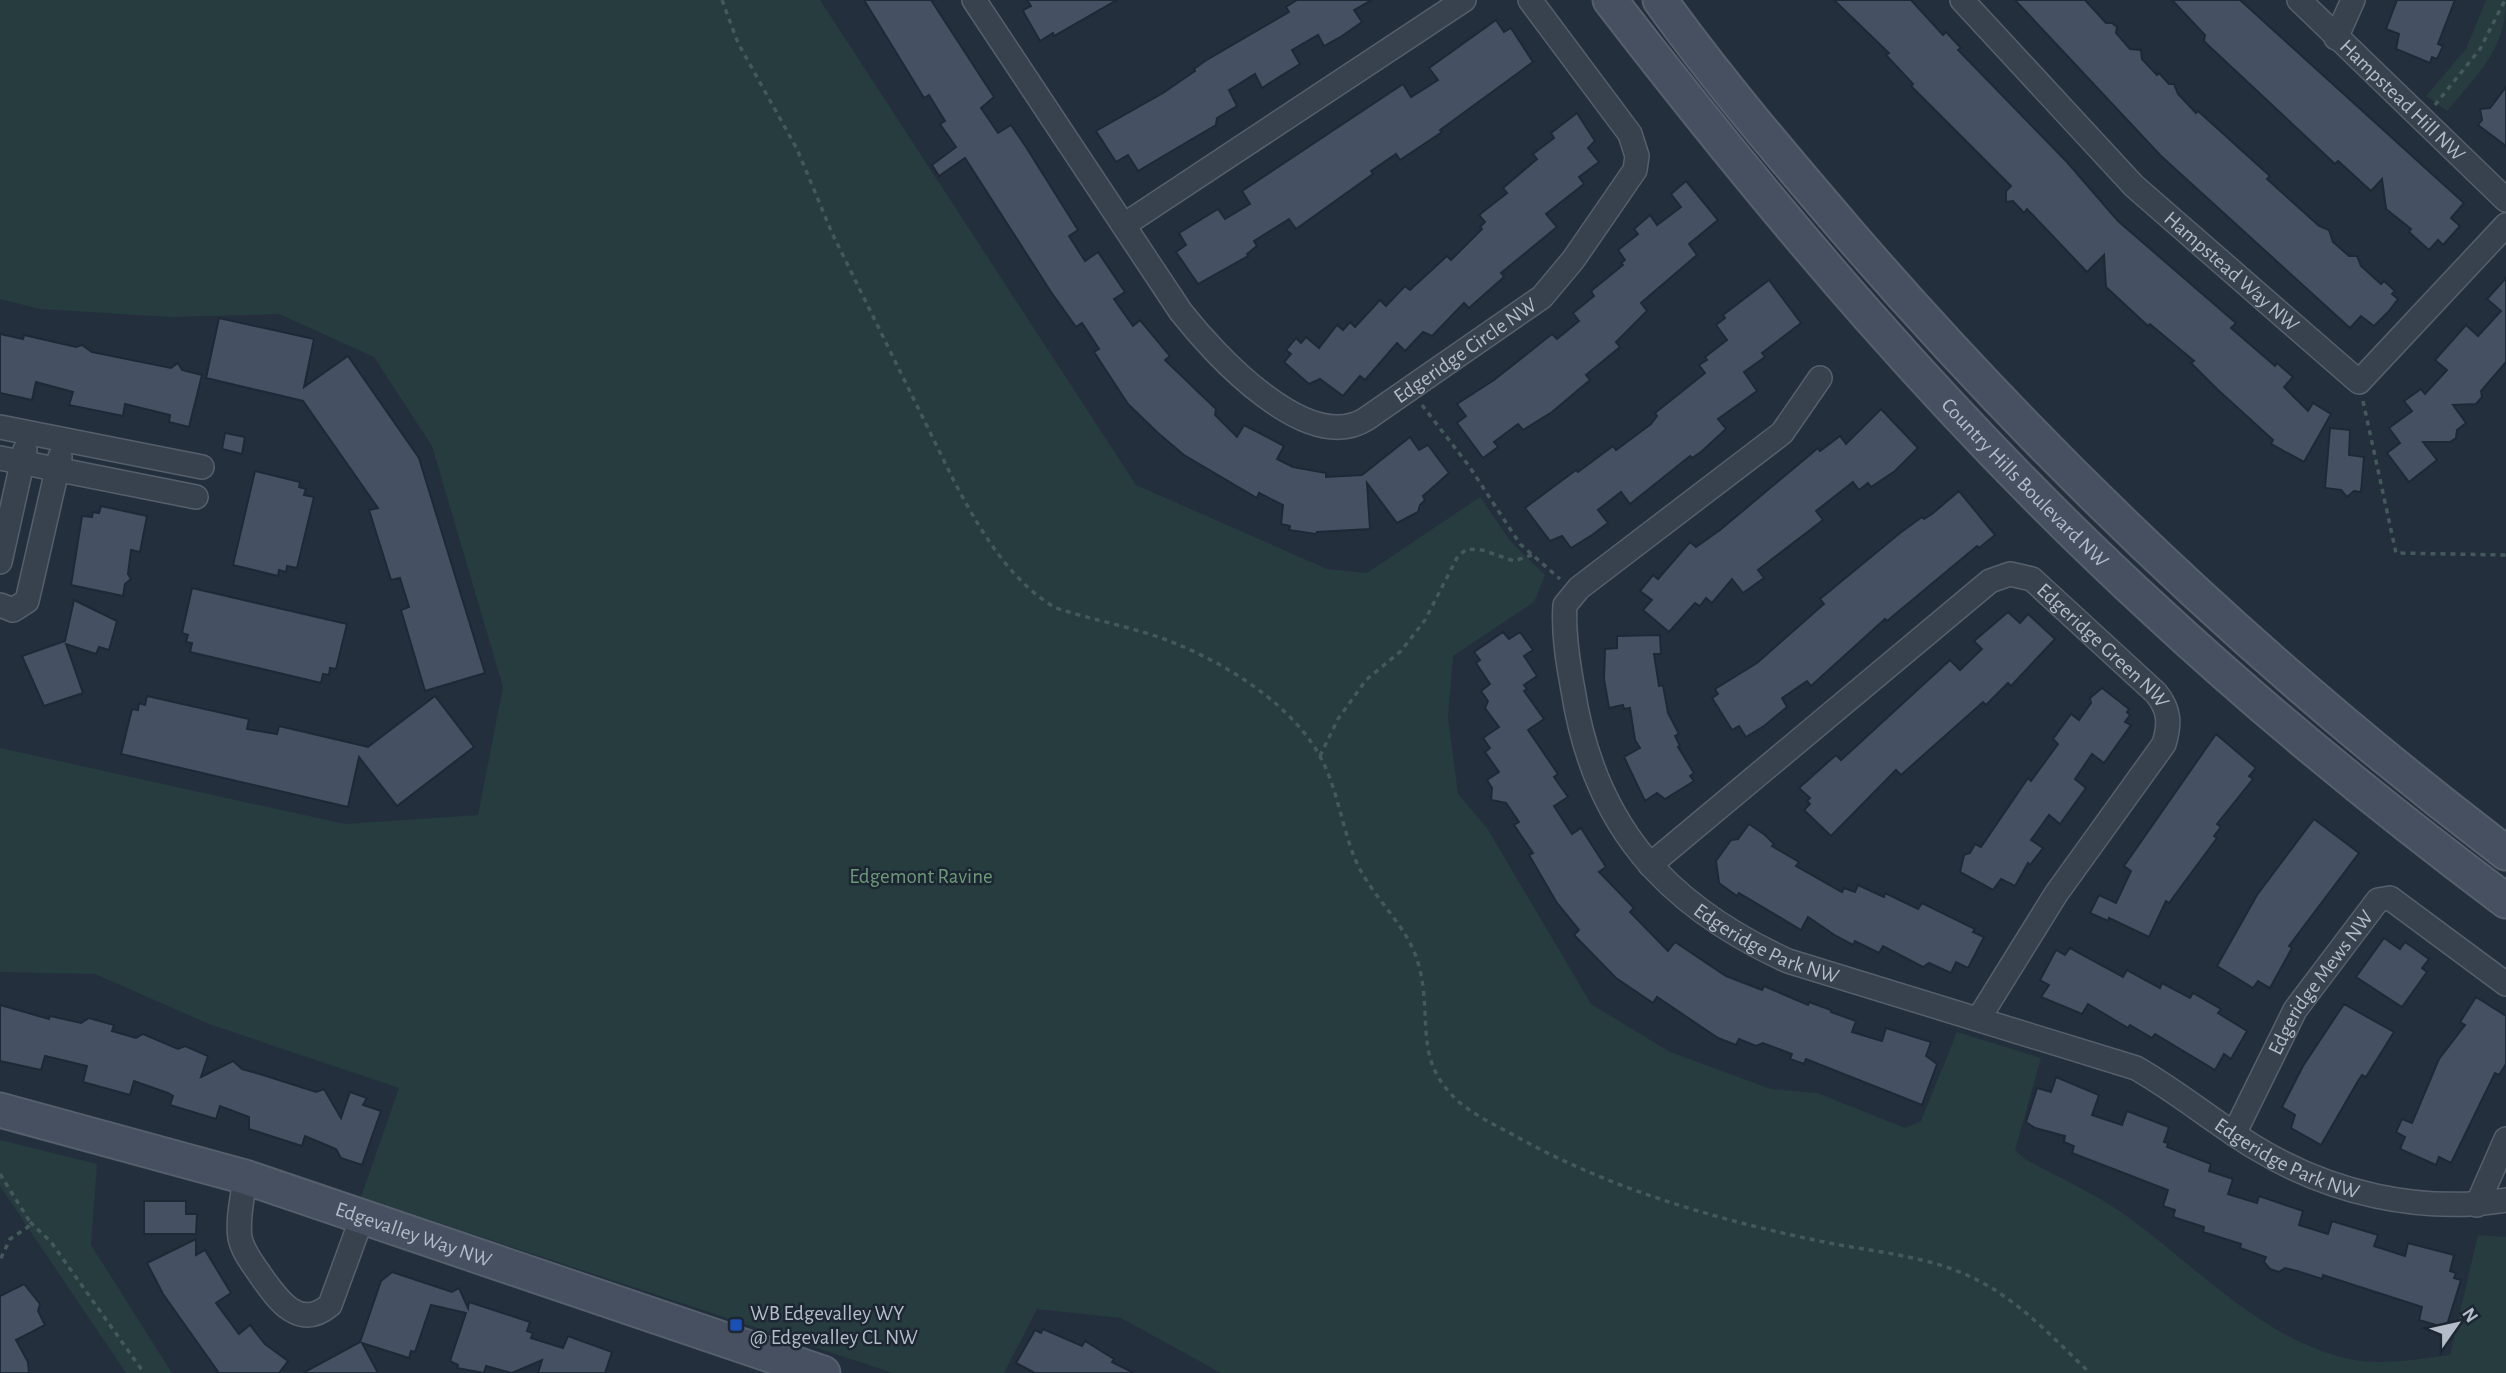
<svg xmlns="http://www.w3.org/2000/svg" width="2506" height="1373" viewBox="0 0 2506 1373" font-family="'Alegreya Sans',sans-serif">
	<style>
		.green { fill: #263c3f }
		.building { fill: #455162; stroke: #1f2835; stroke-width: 2 }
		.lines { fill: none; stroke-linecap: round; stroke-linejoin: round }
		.street-casing { stroke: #565f6c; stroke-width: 26 }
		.secondary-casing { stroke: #565f6c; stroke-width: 37 }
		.path { stroke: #44595c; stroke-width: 3.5; stroke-dasharray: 5 5; stroke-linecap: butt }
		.street { stroke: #38414e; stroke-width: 23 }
		.secondary { stroke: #465061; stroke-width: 33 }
		.transit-dot { fill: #1a4fb4; stroke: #1d2633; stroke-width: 2.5 }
		.labels { text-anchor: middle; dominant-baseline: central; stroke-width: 5; stroke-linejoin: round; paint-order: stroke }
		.street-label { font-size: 21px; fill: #b4bcc9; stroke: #1d2633 }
		.park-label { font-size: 21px; fill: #6b9a76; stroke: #1d2633 }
		.poi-label { font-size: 21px; fill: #b4bcc9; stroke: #1d2633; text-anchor: start }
	</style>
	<rect width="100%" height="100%" fill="#242f3e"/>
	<g class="green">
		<path d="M 0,0 L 820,0 L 1136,485 L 1327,569 L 1367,573 L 1480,497 L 1511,542 L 1545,575 L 1534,602 L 1453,656 L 1448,718 L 1458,794 L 1487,828 L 1591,1004 L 1670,1052 L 1771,1089 L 1817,1093 L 1905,1128 L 1921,1121 L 1957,1032 L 2041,1058 L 2015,1150 L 2025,1159 C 2056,1176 2089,1191 2118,1210 C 2192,1261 2259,1339 2349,1359 C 2380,1366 2419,1359 2450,1355 L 2478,1235 L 2506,1237 L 2506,1373 L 1221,1373 L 1121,1318 L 1037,1309 L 1004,1373 L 893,1373 L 361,1197 L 399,1088 L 209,1024 L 95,974 L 0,972 L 0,748 L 345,824 L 478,815 L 503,687 L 432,446 L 374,357 L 279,314 L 171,317 L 40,309 L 0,299 Z"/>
		<path d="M 2486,0 L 2506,0 C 2506,49 2477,75 2447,111 L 2426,96 L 2466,49 Z"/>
		<path d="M 0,1140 L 97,1164 L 91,1245 L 172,1373 L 126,1373 L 0,1186 Z"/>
	</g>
	<g class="building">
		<path d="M 864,0 L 931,0 L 994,97 L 981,108 L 998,133 L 1011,125 L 1026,147 L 1078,230 L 1069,236 L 1085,261 L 1098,252 L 1125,292 L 1114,299 L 1133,326 L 1140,320 L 1170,356 L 1165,360 L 1216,409 L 1215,415 L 1237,437 L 1244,425 L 1284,446 L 1277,459 L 1293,467 L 1326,473 L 1326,477 L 1362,475 L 1410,437 L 1419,450 L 1428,445 L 1449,473 L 1423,496 L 1425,500 L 1420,505 L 1418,512 L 1397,523 L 1367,483 L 1370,529 L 1317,532 L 1316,534 L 1289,530 L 1290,526 L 1281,524 L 1283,505 L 1259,493 L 1257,498 L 1184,455 L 1158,433 L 1128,404 L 1094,352 L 1099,349 L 1082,323 L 1076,327 L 1051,292 L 965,158 L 939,176 L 932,165 L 956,147 L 940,124 L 945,121 L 929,95 L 924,98 Z"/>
		<path d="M 1027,0 L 1117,0 L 1054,36 L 1053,33 L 1040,41 L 1024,13 L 1023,10 L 1031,6 Z"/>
		<path d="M 1297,0 L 1372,0 L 1354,10 L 1362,22 L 1342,36 L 1324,46 L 1318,35 L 1292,50 L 1300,64 L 1279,77 L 1262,88 L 1255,74 L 1229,90 L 1237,106 L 1217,118 L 1216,125 L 1138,171 L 1128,155 L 1116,162 L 1096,131 L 1163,93 L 1195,71 L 1194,69 L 1205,61 L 1289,12 L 1286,7 Z"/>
		<path d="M 1834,0 L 1911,0 L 1943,35 L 1946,32 L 1961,48 L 1958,50 L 2067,162 L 2118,221 L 2236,323 L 2231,328 L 2275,366 L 2277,363 L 2293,377 L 2284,387 L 2308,411 L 2313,403 L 2331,414 L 2304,462 L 2271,444 L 2273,440 L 2217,389 L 2191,363 L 2194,361 L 2150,324 L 2148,326 L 2106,287 L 2104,255 L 2087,272 L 2027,209 L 2024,213 L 2013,201 L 2006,202 L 2006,191 L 2011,186 L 1911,86 L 1913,84 L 1886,55 L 1889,53 Z"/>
		<path d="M 2015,0 L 2085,0 L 2106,23 L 2112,23 L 2117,27 L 2116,33 L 2130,49 L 2141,50 L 2142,59 L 2157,75 L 2159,73 L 2169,84 L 2174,84 L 2178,94 L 2196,113 L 2198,111 L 2270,176 L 2267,179 L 2319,226 L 2329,230 L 2333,242 L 2349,256 L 2357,256 L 2361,266 L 2381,284 L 2384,281 L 2395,291 L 2392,294 L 2398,299 L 2389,311 L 2374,326 L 2361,316 L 2350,328 L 2161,156 Z"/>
		<path d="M 2172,0 L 2240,0 L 2464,203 L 2451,218 L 2460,226 L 2443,245 L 2438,240 L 2429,250 L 2409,232 L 2411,229 L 2386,209 L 2382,179 L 2371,191 L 2338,161 L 2335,164 L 2209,46 L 2204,41 L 2205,35 Z"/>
		<path d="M 2397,0 L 2455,0 L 2438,44 L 2443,46 L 2437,59 L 2432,57 L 2430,63 L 2396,49 L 2399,34 L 2386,29 Z"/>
		<path d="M 1496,20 L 1504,32 L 1511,28 L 1533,62 L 1440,130 L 1442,132 L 1400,160 L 1396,154 L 1371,171 L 1373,174 L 1296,229 L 1289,219 L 1254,241 L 1257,246 L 1247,254 L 1248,256 L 1198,284 L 1176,252 L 1186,245 L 1179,233 L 1218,209 L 1225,219 L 1250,204 L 1242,191 L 1403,84 L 1411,97 L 1438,80 L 1429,68 Z"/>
		<path d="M 2506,87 L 2506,146 L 2478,125 L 2482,120 L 2480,109 L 2490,108 Z"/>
		<path d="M 1577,113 L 1595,141 L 1588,148 L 1599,162 L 1579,177 L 1584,184 L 1546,214 L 1557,227 L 1501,273 L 1504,277 L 1469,308 L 1464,303 L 1432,336 L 1423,332 L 1405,351 L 1397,343 L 1365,380 L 1360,376 L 1343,396 L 1320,379 L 1309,384 L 1284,362 L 1291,354 L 1286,350 L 1296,338 L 1301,343 L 1306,337 L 1319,348 L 1337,325 L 1343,330 L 1350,322 L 1355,327 L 1380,300 L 1386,306 L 1405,286 L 1410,290 L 1447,256 L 1451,260 L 1482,229 L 1480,227 L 1485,222 L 1479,215 L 1507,193 L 1503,188 L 1537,159 L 1533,154 L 1554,138 L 1551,133 Z"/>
		<path d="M 1686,181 L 1718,220 L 1689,244 L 1697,255 L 1641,303 L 1647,311 L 1616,342 L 1620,347 L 1586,375 L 1590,380 L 1552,412 L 1523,430 L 1518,424 L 1494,442 L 1498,447 L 1483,458 L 1457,423 L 1466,416 L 1457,404 L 1494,380 L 1552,334 L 1557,339 L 1579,321 L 1573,313 L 1594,296 L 1591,291 L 1623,265 L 1621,263 L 1625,260 L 1618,250 L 1638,234 L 1634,229 L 1650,215 L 1657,225 L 1681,207 L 1671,194 Z"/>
		<path d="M 2506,278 L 2506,362 L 2481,391 L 2482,397 L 2476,404 L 2453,405 L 2466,423 L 2457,430 L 2456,438 L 2450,442 L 2423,442 L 2437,460 L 2409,482 L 2387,453 L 2400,443 L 2389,428 L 2412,411 L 2404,401 L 2421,389 L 2425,394 L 2447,370 L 2435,360 L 2466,325 L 2478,336 L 2501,311 L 2487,299 Z"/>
		<path d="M 1769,280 L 1801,323 L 1762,353 L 1765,357 L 1744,372 L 1757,391 L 1718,419 L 1726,429 L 1701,452 L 1692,458 L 1690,456 L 1630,504 L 1621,492 L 1598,510 L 1608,523 L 1592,535 L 1571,548 L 1562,536 L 1550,541 L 1525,508 L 1576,470 L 1578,472 L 1613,446 L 1616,450 L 1651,424 L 1657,416 L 1655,413 L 1705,373 L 1699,365 L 1707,360 L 1705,357 L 1727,340 L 1716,325 L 1725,318 L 1723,315 Z"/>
		<path d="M 219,318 L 314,339 L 304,387 L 348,356 L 419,458 L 485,673 L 425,691 L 401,610 L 409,607 L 400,578 L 391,580 L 369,510 L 378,508 L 303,401 L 206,378 Z"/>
		<path d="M 0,334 L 23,339 L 24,335 L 76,347 L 82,345 L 92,352 L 171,368 L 178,363 L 182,370 L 202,375 L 189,427 L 169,422 L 170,415 L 125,404 L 123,416 L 69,405 L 73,392 L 36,382 L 32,400 L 0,393 Z"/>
		<path d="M 1881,409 L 1918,448 L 1895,471 L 1871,487 L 1868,483 L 1859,490 L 1853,482 L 1816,511 L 1823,520 L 1758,570 L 1764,578 L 1743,593 L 1732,579 L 1712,603 L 1706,598 L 1700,606 L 1695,603 L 1669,632 L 1643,610 L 1652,600 L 1640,591 L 1653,575 L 1658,579 L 1690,542 L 1696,547 L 1720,530 L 1818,448 L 1820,451 L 1840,436 L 1846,444 Z"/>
		<path d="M 2330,428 L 2350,430 L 2349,455 L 2364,457 L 2361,492 L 2354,491 L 2347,497 L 2341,490 L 2325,488 Z"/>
		<path d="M 225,433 L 245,437 L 242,454 L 222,449 Z"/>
		<path d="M 255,471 L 300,482 L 299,487 L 306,489 L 304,495 L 314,497 L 297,568 L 287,566 L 286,572 L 279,570 L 278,576 L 233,565 Z"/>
		<path d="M 1959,491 L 1995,535 L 1979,548 L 1977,546 L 1887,621 L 1885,619 L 1811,686 L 1807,681 L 1782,698 L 1787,707 L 1764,726 L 1746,737 L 1739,726 L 1732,730 L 1712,698 L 1718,694 L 1715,689 L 1757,663 L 1824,604 L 1820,599 L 1900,533 L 1922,517 L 1924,519 L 1932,514 Z"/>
		<path d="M 101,506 L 147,516 L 140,552 L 131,550 L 128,574 L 131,579 L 125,584 L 123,596 L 71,585 L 82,516 L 92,517 L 93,512 L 99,513 Z"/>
		<path d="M 192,588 L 347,624 L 336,669 L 330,668 L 329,675 L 323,674 L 321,683 L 190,652 L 192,643 L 186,642 L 188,635 L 182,633 Z"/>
		<path d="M 74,600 L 117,621 L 114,632 L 109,650 L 99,647 L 96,654 L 66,644 L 83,693 L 44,706 L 22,656 L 65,641 Z"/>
		<path d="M 2008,612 L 2020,623 L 2028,614 L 2055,639 L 2011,686 L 2008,683 L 1986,705 L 1983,702 L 1901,775 L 1896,770 L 1831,836 L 1804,810 L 1810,804 L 1807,801 L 1810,798 L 1799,788 L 1836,755 L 1841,760 L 1950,660 L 1960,670 L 1982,649 L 1974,641 Z"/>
		<path d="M 1503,632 L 1509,639 L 1520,632 L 1533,650 L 1524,656 L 1537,676 L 1524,685 L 1527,689 L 1524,691 L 1544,719 L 1528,730 L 1558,774 L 1554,777 L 1568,797 L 1554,806 L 1572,834 L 1581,828 L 1606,867 L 1599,872 L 1634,908 L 1630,912 L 1668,951 L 1675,942 L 1726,976 L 1762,990 L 1764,986 L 1808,1005 L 1809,1002 L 1831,1010 L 1831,1012 L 1856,1021 L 1852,1032 L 1882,1041 L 1886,1028 L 1931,1042 L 1926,1056 L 1937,1064 L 1922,1105 L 1806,1059 L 1804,1064 L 1790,1059 L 1792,1054 L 1763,1043 L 1756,1046 L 1739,1039 L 1736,1045 L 1718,1038 L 1657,997 L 1653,1003 L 1616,978 L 1574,935 L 1579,930 L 1557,903 L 1529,855 L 1533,853 L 1514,825 L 1519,822 L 1506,803 L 1491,800 L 1492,788 L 1487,780 L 1499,772 L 1485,752 L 1490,748 L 1483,738 L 1499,727 L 1485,708 L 1488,701 L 1481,691 L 1490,684 L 1476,663 L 1480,660 L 1474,652 Z"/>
		<path d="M 1660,635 L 1661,654 L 1654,654 L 1659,686 L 1663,685 L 1668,713 L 1679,734 L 1675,736 L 1680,746 L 1678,747 L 1694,773 L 1690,776 L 1694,781 L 1665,799 L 1657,793 L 1645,801 L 1624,757 L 1640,748 L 1635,740 L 1630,708 L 1624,709 L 1623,705 L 1609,708 L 1604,679 L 1605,649 L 1617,648 L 1617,636 Z"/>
		<path d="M 2102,688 L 2129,709 L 2127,712 L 2130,715 L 2125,722 L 2131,725 L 2104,763 L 2092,754 L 2075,779 L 2086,788 L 2060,824 L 2049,815 L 2031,840 L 2043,848 L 2030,865 L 2028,863 L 2015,886 L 2001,879 L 1993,890 L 1960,872 L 1964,855 L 1970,853 L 1975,844 L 1981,847 L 2028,778 L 2031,781 L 2058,744 L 2053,739 L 2071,714 L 2079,720 L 2091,703 L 2090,698 Z"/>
		<path d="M 147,696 L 249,719 L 247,729 L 277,734 L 279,726 L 368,747 L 435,696 L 474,747 L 397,806 L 359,757 L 348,807 L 121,754 L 132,709 L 138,710 L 139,703 L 145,705 Z"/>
		<path d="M 2216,734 L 2256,768 L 2249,776 L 2253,779 L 2217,824 L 2221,827 L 2214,836 L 2217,838 L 2169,903 L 2166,901 L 2149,937 L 2109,918 L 2108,921 L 2090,913 L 2099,895 L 2116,903 L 2131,871 L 2124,866 Z"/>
		<path d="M 2314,819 L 2359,853 L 2289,946 L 2292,948 L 2270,988 L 2258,981 L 2253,988 L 2217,966 L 2257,895 Z"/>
		<path d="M 1749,824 L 1765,835 L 1774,844 L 1772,846 L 1799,862 L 1796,866 L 1842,892 L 1844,888 L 1855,892 L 1858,885 L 1884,897 L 1885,893 L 1918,909 L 1922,903 L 1975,929 L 1973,932 L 1984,937 L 1968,968 L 1956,962 L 1951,973 L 1929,963 L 1923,967 L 1883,946 L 1879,953 L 1855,941 L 1853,945 L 1836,936 L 1808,917 L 1801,930 L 1739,893 L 1737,896 L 1719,883 L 1716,861 L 1731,840 L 1738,839 Z"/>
		<path d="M 2384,938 L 2400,949 L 2405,942 L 2429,959 L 2422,968 L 2427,972 L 2402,1007 L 2356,977 Z"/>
		<path d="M 2070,948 L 2123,977 L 2127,970 L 2160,988 L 2162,983 L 2190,998 L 2193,993 L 2221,1009 L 2218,1013 L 2247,1031 L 2231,1059 L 2224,1054 L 2215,1070 L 2155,1034 L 2152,1038 L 2130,1025 L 2128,1028 L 2088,1004 L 2082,1014 L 2041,997 L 2049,985 L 2040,980 L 2056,950 L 2065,955 Z"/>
		<path d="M 2476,997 L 2506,1016 L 2506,1064 L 2499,1075 L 2495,1073 L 2451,1163 L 2439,1157 L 2436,1165 L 2400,1149 L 2405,1137 L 2396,1132 L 2402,1119 L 2412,1123 L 2439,1059 L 2465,1025 L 2460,1022 Z"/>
		<path d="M 2344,1004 L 2394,1032 L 2366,1077 L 2362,1075 L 2358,1081 L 2321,1145 L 2291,1128 L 2295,1115 L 2282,1107 L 2303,1066 Z"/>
		<path d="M 0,1005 L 49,1019 L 50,1016 L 81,1023 L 89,1018 L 114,1025 L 112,1031 L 136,1038 L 143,1034 L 178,1049 L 185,1046 L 208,1056 L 201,1077 L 233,1061 L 242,1069 L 263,1075 L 316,1092 L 324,1089 L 341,1118 L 350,1092 L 367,1098 L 363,1105 L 381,1111 L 362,1165 L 341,1158 L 336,1149 L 305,1136 L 302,1146 L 249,1129 L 249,1117 L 220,1106 L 216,1119 L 170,1105 L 173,1096 L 168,1093 L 134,1081 L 130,1095 L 83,1082 L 87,1066 L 45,1056 L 41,1070 L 0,1061 Z"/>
		<path d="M 2056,1077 L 2099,1095 L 2092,1115 L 2122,1125 L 2127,1111 L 2169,1127 L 2164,1142 L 2168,1143 L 2167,1147 L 2211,1164 L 2209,1171 L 2233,1179 L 2228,1194 L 2257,1203 L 2259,1196 L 2303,1211 L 2299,1225 L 2328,1234 L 2332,1221 L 2378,1235 L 2374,1246 L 2405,1256 L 2408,1243 L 2454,1255 L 2450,1271 L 2456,1273 L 2454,1278 L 2461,1280 L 2446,1328 L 2419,1320 L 2422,1307 L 2323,1275 L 2322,1279 L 2297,1271 L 2285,1268 L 2279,1272 L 2270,1269 L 2264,1262 L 2266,1257 L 2240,1248 L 2241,1244 L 2203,1232 L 2204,1227 L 2173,1217 L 2175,1210 L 2163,1206 L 2168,1190 L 2072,1153 L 2074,1146 L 2064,1142 L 2065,1136 L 2035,1128 L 2026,1122 L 2037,1088 L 2051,1092 Z"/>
		<path d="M 144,1201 L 186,1201 L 186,1214 L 197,1214 L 196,1234 L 144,1234 Z"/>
		<path d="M 196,1239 L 196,1255 L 205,1250 L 231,1293 L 216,1303 L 239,1334 L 250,1325 L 265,1344 L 288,1361 L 279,1373 L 219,1373 L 163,1294 L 147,1263 Z"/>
		<path d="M 392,1272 L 452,1292 L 459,1288 L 468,1308 L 469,1302 L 530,1322 L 527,1331 L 533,1333 L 531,1338 L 563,1348 L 568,1336 L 612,1352 L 605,1373 L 538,1373 L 542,1360 L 512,1373 L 486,1366 L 484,1373 L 457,1368 L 458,1365 L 450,1361 L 466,1313 L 431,1305 L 415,1352 L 411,1351 L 409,1358 L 362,1343 L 378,1373 L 303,1373 L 360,1342 L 381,1281 Z"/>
		<path d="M 24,1284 L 40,1304 L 38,1311 L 45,1325 L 16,1340 L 28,1362 L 29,1373 L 0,1373 L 0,1296 Z"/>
		<path d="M 1043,1329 L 1082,1346 L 1085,1341 L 1114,1359 L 1112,1362 L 1134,1373 L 1035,1373 L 1016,1363 L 1035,1330 L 1041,1333 Z"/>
	</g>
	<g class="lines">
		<g class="street-casing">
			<g id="street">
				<path id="s1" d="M 974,0 L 1181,312 C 1214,354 1307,456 1366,419 L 1542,297 L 1573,260 L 1635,170 L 1637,156 L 1630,134 L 1530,0"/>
				<path id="s2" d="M 1962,0 L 2134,186 L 2359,382 L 2506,225"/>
				<path id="s3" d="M 2299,0 L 2506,200"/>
				<path d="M 2336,38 L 2353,0"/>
				<path d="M 1124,225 L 1464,0"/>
				<path id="s4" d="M 1820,378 L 1782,433 L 1579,588 L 1565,605 C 1563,633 1568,663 1573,690 C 1594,825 1665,905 1788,961 L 2136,1068 C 2178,1092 2215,1123 2256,1148 C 2330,1193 2420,1214 2506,1200"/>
				<path d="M 0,427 L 202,467"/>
				<path d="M 0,458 L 196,497"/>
				<path d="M 0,562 L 25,450"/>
				<path d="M 0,605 L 13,610 L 27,601 L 60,457"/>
				<path id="s5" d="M 1650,865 L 1990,581 L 2010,574 L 2032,579 L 2156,693 C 2170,710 2170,724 2164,744 L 2056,894 L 1979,1018"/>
				<path id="s6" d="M 2234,1134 L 2295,1010 L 2378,900 L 2390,898 L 2506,984"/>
				<path d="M 245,1177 C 243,1196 237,1219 240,1238 C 243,1252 253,1264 261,1276 C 278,1300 299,1331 330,1305 L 363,1215"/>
				<path d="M 2477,1205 L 2506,1139"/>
			</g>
		</g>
		<g class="secondary-casing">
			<g id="secondary">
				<path id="s7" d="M 1610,0 C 1777,217 1954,426 2156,611 C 2267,714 2385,810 2506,901"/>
				<path d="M 1660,0 C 1719,82 1784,158 1850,235 C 2048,464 2266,670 2506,853"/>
				<path id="s8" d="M 0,1110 L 245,1177 L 823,1373"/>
			</g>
		</g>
		<g class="path">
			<path d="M 722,0 L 738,43 L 797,149 L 832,233 L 954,481 C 978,527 1010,582 1056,608 C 1095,621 1139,628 1177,644 C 1230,666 1295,707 1322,760 C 1338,792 1342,827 1355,859 C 1372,899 1408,924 1419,966 C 1433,1020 1412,1060 1459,1102 C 1477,1117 1499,1127 1519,1138 C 1615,1191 1721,1221 1829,1243 C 1876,1252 1927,1256 1971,1277 C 2017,1298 2054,1339 2090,1373"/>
			<path d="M 2435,105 L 2480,49 L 2505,0"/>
			<path d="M 2363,401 L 2396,553 L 2506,555"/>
			<path d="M 1422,405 L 1469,466 L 1520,544 L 1560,579"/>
			<path d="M 1320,756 L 1338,719 L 1366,680 L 1401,651 L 1425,620 L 1458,556 L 1467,549 L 1482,550 L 1514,561 L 1535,554"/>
			<path d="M 0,1174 L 30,1222 L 28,1227 L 10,1239 L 0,1260"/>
			<path d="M 30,1222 L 51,1242 L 144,1373"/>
		</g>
		<use href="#street" class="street"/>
		<use href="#secondary" class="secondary"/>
	</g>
	<rect class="transit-dot" x="729" y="1318" width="14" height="14" rx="3.5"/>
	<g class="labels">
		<g class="street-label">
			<text stroke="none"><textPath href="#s3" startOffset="144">Hampstead Hill NW</textPath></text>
			<text stroke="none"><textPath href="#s2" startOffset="383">Hampstead Way NW</textPath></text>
			<text stroke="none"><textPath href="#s1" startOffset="724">Edgeridge Circle NW</textPath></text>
			<text stroke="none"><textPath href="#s7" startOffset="637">Country Hills Boulevard NW</textPath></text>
			<text stroke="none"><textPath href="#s5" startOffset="584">Edgeridge Green NW</textPath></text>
			<text stroke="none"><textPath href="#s4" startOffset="766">Edgeridge Park NW</textPath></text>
			<text stroke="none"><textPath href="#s6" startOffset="175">Edgeridge Mews NW</textPath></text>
			<text stroke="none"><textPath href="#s4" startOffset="1334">Edgeridge Park NW</textPath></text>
			<text stroke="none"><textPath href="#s8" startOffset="432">Edgevalley Way NW</textPath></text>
		</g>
		<g class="park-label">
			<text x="921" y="876">Edgemont Ravine</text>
		</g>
		<g class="poi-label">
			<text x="750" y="1313">WB Edgevalley WY<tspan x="750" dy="24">@ Edgevalley CL NW</tspan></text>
		</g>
	</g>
	<g transform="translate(2457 1324) rotate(56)" stroke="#1d2633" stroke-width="5" paint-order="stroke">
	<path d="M0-5L12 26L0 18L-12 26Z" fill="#b4bcc9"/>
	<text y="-10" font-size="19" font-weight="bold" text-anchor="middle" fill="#b4bcc9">N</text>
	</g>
</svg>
